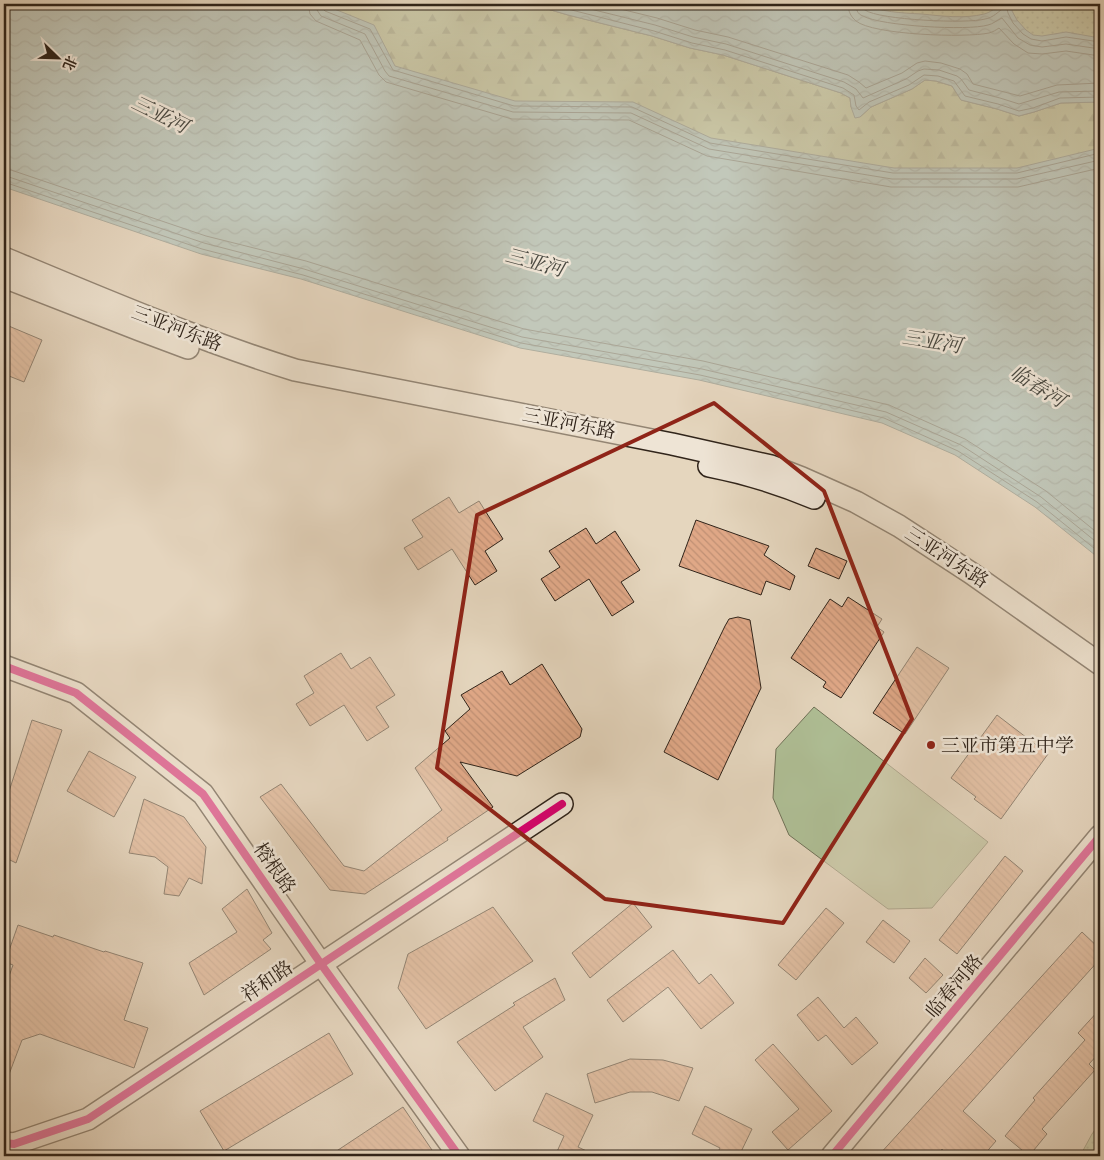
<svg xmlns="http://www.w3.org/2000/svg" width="1104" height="1160" viewBox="0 0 1104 1160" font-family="'EB Garamond','Noto Serif SC',serif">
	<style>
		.forest { fill: url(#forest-firs); stroke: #707258 }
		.park { fill: url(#park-dots); stroke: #707258 }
		.pitch { fill: #afbf96; stroke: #707258 }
		.water { fill: url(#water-waves); stroke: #6e7d78 }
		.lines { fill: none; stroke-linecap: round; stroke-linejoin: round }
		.shore { stroke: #646e68; stroke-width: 1 }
		.building { fill: url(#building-back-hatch); stroke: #30241a }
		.secondary-casing { stroke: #30241a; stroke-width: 24 }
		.secondary { stroke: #eee4d5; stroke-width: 21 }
		.cycleway-casing { stroke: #eee4d5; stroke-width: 11 }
		.cycleway { stroke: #d6006c; stroke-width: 8 }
		.marked { fill: none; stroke: #8f2418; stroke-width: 4; stroke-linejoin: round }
		.poi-dot { fill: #8f2418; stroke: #eee4d5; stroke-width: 2 }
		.labels { text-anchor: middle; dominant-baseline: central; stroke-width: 5; stroke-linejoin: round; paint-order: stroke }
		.street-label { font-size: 19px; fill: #30241a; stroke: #eee4d5 }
		.poi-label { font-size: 19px; fill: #30241a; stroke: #eee4d5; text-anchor: start }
		.water-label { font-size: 20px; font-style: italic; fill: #4a4941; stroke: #eee4d5 }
	</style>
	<defs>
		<pattern id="forest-firs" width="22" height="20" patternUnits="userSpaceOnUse" patternTransform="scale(1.25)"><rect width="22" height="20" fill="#afbf96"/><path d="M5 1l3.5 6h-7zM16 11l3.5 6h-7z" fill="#8f9b7a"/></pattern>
		<pattern id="park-dots" width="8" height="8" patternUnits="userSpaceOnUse" patternTransform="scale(1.25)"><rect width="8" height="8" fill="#afbf96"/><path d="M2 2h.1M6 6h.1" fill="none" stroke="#8f9b7a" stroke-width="1.8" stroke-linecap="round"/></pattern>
		<pattern id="water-waves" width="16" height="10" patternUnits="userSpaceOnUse" patternTransform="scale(1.25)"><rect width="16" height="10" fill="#97b8b7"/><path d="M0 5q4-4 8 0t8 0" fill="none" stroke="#7c9594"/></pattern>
		<pattern id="building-back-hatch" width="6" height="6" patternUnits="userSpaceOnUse" patternTransform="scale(1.25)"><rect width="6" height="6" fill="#e0a887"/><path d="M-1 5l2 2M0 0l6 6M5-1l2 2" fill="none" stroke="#c09074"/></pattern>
	</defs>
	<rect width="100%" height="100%" fill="#e5d6be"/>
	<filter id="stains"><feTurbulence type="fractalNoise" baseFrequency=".004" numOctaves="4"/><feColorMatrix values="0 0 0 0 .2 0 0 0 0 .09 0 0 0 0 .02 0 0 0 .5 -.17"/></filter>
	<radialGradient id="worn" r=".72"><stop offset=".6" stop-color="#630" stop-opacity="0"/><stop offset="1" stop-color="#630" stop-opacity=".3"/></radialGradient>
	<path class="forest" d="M 304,4 L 534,4 L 544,8 L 568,15 L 652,36 L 690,48 L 723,55 L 841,93 L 850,98 L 851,107 L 860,117 L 871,107 L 912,89 L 925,80 L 936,81 L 952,86 L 961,100 L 997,109 L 1019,116 L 1034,112 L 1061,103 L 1100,102 L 1100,162 L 1009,180 L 890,178 L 536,114 L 393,73 Z"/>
	<g class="park">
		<path d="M 816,4 L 1100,4 L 1100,55 Z"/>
		<path d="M 1100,1123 L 1100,1156 L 1080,1156 L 1092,1134 Z"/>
	</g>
	<path class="pitch" d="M 814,707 L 988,842 L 932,908 L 888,909 L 789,835 L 773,798 L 776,749 Z"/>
	<g class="water">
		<path d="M 4,4 L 322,4 L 374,25 L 395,66 L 515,101 L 633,102 L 711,138 L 894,168 L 1017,168 L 1100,148 L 1100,559 L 1035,507 L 955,455 L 882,423 L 699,380 L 520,348 L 301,279 L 201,254 L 4,187 Z"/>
		<path d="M 535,4 L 862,4 C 881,12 901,13 922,14 C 941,16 965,19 984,14 C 989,13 997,8 999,4 L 1013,4 L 1012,11 L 1017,20 L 1026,30 L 1033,35 L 1042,36 L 1066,32 L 1100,38 L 1100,102 L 1061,103 L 1034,112 L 1019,116 L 997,109 L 961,100 L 952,86 L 936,81 L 925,80 L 912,89 L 871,107 L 860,117 L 855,118 L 851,107 L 850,98 L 841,93 L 723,55 L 690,48 L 652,36 L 568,15 L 544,8 Z"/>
	</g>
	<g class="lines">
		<g class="shore">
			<path d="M 308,4 L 310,14 L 316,21 L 360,40 L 379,75 L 386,82 L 512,119 L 629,120 L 707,156 L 891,187 L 1018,187 L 1100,168"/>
			<path d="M 315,4 L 317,10 L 321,16 L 365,34 L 385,71 L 389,76 L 513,112 L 631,113 L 709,149 L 892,179 L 1017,179 L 1100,160"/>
			<path d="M 322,4 L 322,8 L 325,11 L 370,29 L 393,70 L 514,106 L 632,107 L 710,143 L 893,173 L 1017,173 L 1100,153"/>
			<path d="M 548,4 L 654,31 L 692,43 L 725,50 L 843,88 L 854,95 L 856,106 L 859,110 L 869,102 L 909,85 L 924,75 L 938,76 L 954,81 L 965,96 L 998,104 L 1019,111 L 1033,108 L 1060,98 L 1100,97"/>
			<path d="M 570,4 L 655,25 L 693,37 L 726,44 L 844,82 L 856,89 L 863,98 L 906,79 L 918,71 L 924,69 L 939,70 L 957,76 L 961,79 L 969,90 L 1000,98 L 1019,104 L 1059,92 L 1100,91"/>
			<path d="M 600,4 L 657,18 L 695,30 L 728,37 L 848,75 L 859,82 L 866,88 L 902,73 L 917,63 L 925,61 L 941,63 L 960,69 L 967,74 L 973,84 L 1020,96 L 1057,85 L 1100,83"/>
			<path d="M 848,4 C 848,10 850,16 856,21 C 873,35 966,38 989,33 C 993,32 996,30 999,28 L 1014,44 L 1028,53 L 1042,54 L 1066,51 L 1100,56"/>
			<path d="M 856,4 C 856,9 857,14 863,16 C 881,26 968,31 988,25 C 993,24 997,20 1002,18 L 1018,38 L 1030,45 L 1042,47 L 1066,44 L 1100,49"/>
			<path d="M 862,4 C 862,7 862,8 865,10 C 879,20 968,24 985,19 C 993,18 999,11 1005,7 L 1007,9 L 1008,13 L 1013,23 L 1023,34 L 1031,39 L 1042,41 L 1066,37 L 1100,42"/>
			<path d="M 4,169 L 11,170 L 206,236 L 306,261 L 524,329 L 703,361 L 889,405 L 965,439 L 1046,491 L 1100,535"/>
			<path d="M 4,176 L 9,177 L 204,243 L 304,269 L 522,337 L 702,369 L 886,412 L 961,445 L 1041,497 L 1100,545"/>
			<path d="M 4,182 L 202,249 L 303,275 L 521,343 L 700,375 L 884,418 L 958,451 L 1037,502 L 1100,553"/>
		</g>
	</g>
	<g class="building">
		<path d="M 4,324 L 42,340 L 24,382 L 4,374 Z"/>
		<path d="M 449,497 L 459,513 L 479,501 L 503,539 L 485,551 L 497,571 L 475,585 L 452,549 L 418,570 L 404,548 L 423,537 L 412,520 Z"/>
		<path d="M 696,520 L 769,546 L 764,555 L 795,576 L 790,590 L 766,581 L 761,595 L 679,566 Z"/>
		<path d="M 586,528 L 596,544 L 615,531 L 640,570 L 621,582 L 634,602 L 612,616 L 589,579 L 555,601 L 541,579 L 560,567 L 549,551 Z"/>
		<path d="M 816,548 L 847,561 L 839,579 L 808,566 Z"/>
		<path d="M 848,597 L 882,619 L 877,627 L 884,632 L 841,698 L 823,687 L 826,682 L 791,658 L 830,599 L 842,607 Z"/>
		<path d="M 738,617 L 750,620 L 761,688 L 718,780 L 664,752 L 725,626 L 729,619 Z"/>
		<path d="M 917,647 L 949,668 L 905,734 L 873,713 Z"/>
		<path d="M 341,653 L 351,669 L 370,657 L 395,695 L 376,707 L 389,727 L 367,741 L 344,705 L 310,726 L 296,704 L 314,693 L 304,676 Z"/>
		<path d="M 542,664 L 582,729 L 580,737 L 517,776 L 460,762 L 493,807 L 447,838 L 448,840 L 365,894 L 330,890 L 260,797 L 281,784 L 344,866 L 364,871 L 442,810 L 415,768 L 450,738 L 445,731 L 470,709 L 461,695 L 502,671 L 510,685 Z"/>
		<path d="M 997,715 L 1048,754 L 1001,819 L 974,799 L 976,797 L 951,778 Z"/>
		<path d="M 32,720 L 62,730 L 16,863 L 4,857 L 4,807 Z"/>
		<path d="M 89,751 L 136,777 L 114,817 L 67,791 Z"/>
		<path d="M 144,799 L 184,817 L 206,847 L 202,884 L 189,878 L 179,896 L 164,894 L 168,867 L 155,857 L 129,853 Z"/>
		<path d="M 1005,856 L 1023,871 L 957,954 L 939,940 Z"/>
		<path d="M 247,889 L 272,933 L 263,940 L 271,949 L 204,995 L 189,963 L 237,932 L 222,909 Z"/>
		<path d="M 633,903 L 652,927 L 590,978 L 572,953 Z"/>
		<path d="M 493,907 L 533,961 L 426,1029 L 398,988 L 408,954 Z"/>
		<path d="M 826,908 L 844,923 L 796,980 L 778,965 Z"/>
		<path d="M 883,920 L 910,941 L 894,963 L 866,942 Z"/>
		<path d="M 18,925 L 53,937 L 54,935 L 104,952 L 105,951 L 143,963 L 124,1020 L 148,1028 L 134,1068 L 40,1034 L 22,1040 L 5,1085 L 4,1085 L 4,990 L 13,965 L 5,962 Z"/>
		<path d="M 1082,932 L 1100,949 L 1100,959 L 963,1111 L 996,1141 L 983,1156 L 949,1156 L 942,1149 L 935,1156 L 878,1156 Z"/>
		<path d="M 673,950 L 699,984 L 711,974 L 734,1003 L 701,1029 L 668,987 L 623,1022 L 607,1000 Z"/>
		<path d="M 925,958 L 943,975 L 926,993 L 909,978 Z"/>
		<path d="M 555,978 L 565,1000 L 523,1027 L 543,1057 L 495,1091 L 457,1042 L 515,1005 L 513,1003 Z"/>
		<path d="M 818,997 L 844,1028 L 856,1017 L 878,1043 L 852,1065 L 826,1035 L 818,1041 L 797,1015 Z"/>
		<path d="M 1100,1009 L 1100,1052 L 1089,1064 L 1095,1070 L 1042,1129 L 1047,1134 L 1029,1156 L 1005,1136 L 1035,1100 L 1033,1098 L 1085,1040 L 1078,1033 Z"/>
		<path d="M 329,1033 L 353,1074 L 224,1151 L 200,1111 Z"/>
		<path d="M 773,1044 L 832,1111 L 788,1150 L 772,1132 L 799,1109 L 755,1060 Z"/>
		<path d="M 630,1059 L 663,1060 L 693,1068 L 679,1101 L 652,1092 L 630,1092 L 595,1103 L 587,1074 Z"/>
		<path d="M 546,1093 L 593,1115 L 578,1147 L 597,1156 L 555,1156 L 564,1136 L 533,1121 Z"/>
		<path d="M 705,1106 L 752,1129 L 739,1156 L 716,1156 L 720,1148 L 692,1134 Z"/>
		<path d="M 403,1107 L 436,1156 L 329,1156 Z"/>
	</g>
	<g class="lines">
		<g class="secondary-casing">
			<g id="secondary">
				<path d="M 4,258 C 100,298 196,339 295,370 L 672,444 L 771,466 L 802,478 L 856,502 L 899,526 L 971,573 L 1100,664"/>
				<path d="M 4,277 L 140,330 L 188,348"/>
				<path d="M 709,466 C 745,473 781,484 814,498"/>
				<path d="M 4,666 L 76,693 L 203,794 L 321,964 L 459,1156"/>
				<path d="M 4,1143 L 14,1144 L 88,1119 L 562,804"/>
				<path d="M 832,1156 L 1100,836"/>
			</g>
		</g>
		<use href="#secondary" class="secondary"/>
		<g class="cycleway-casing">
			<g id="cycleway">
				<path d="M 4,666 L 76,693 L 203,794 L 321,964 L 459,1156"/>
				<path d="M 4,1143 L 14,1144 L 88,1119 L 562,804"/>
				<path d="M 832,1156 L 1100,836"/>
			</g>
		</g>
		<use href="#cycleway" class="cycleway"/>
	</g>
	<path d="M0 0H1104V1160H0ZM 714,403 L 824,491 L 912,719 L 783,923 L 605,899 L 437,768 L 477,515 Z" fill="#e5d6be" fill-opacity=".55" fill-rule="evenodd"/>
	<path class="marked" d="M 714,403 L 824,491 L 912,719 L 783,923 L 605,899 L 437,768 L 477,515 Z"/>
	<circle class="poi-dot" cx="931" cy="745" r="5"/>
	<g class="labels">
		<g class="street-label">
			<text transform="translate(177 328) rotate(21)">三亚河东路</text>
			<text transform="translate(569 423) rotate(11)">三亚河东路</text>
			<text transform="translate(947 557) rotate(33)">三亚河东路</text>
			<text transform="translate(275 868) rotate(55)">榕根路</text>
			<text transform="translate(267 981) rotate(-34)">祥和路</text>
			<text transform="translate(954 986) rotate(-50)">临春河路</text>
		</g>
		<g class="poi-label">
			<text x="941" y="745">三亚市第五中学</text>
		</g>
		<g class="water-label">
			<text transform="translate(160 114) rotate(26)">三亚河</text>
			<text transform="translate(535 262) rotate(15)">三亚河</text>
			<text transform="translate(932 341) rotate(9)">三亚河</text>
			<text transform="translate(1038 386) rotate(32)">临春河</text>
		</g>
	</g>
	<rect width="1104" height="1160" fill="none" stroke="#e5d6be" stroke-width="20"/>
	<rect x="5" y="5" width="1094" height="1150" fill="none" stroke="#30241a" stroke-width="2.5"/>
	<rect x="10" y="10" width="1084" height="1140" fill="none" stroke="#30241a"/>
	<g transform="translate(58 58) rotate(113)" stroke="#eee4d5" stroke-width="4" paint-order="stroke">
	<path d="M0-4L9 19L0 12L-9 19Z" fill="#30241a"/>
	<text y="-8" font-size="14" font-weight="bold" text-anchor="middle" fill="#30241a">北</text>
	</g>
	<rect width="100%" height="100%" filter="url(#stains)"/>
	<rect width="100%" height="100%" fill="url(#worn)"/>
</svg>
